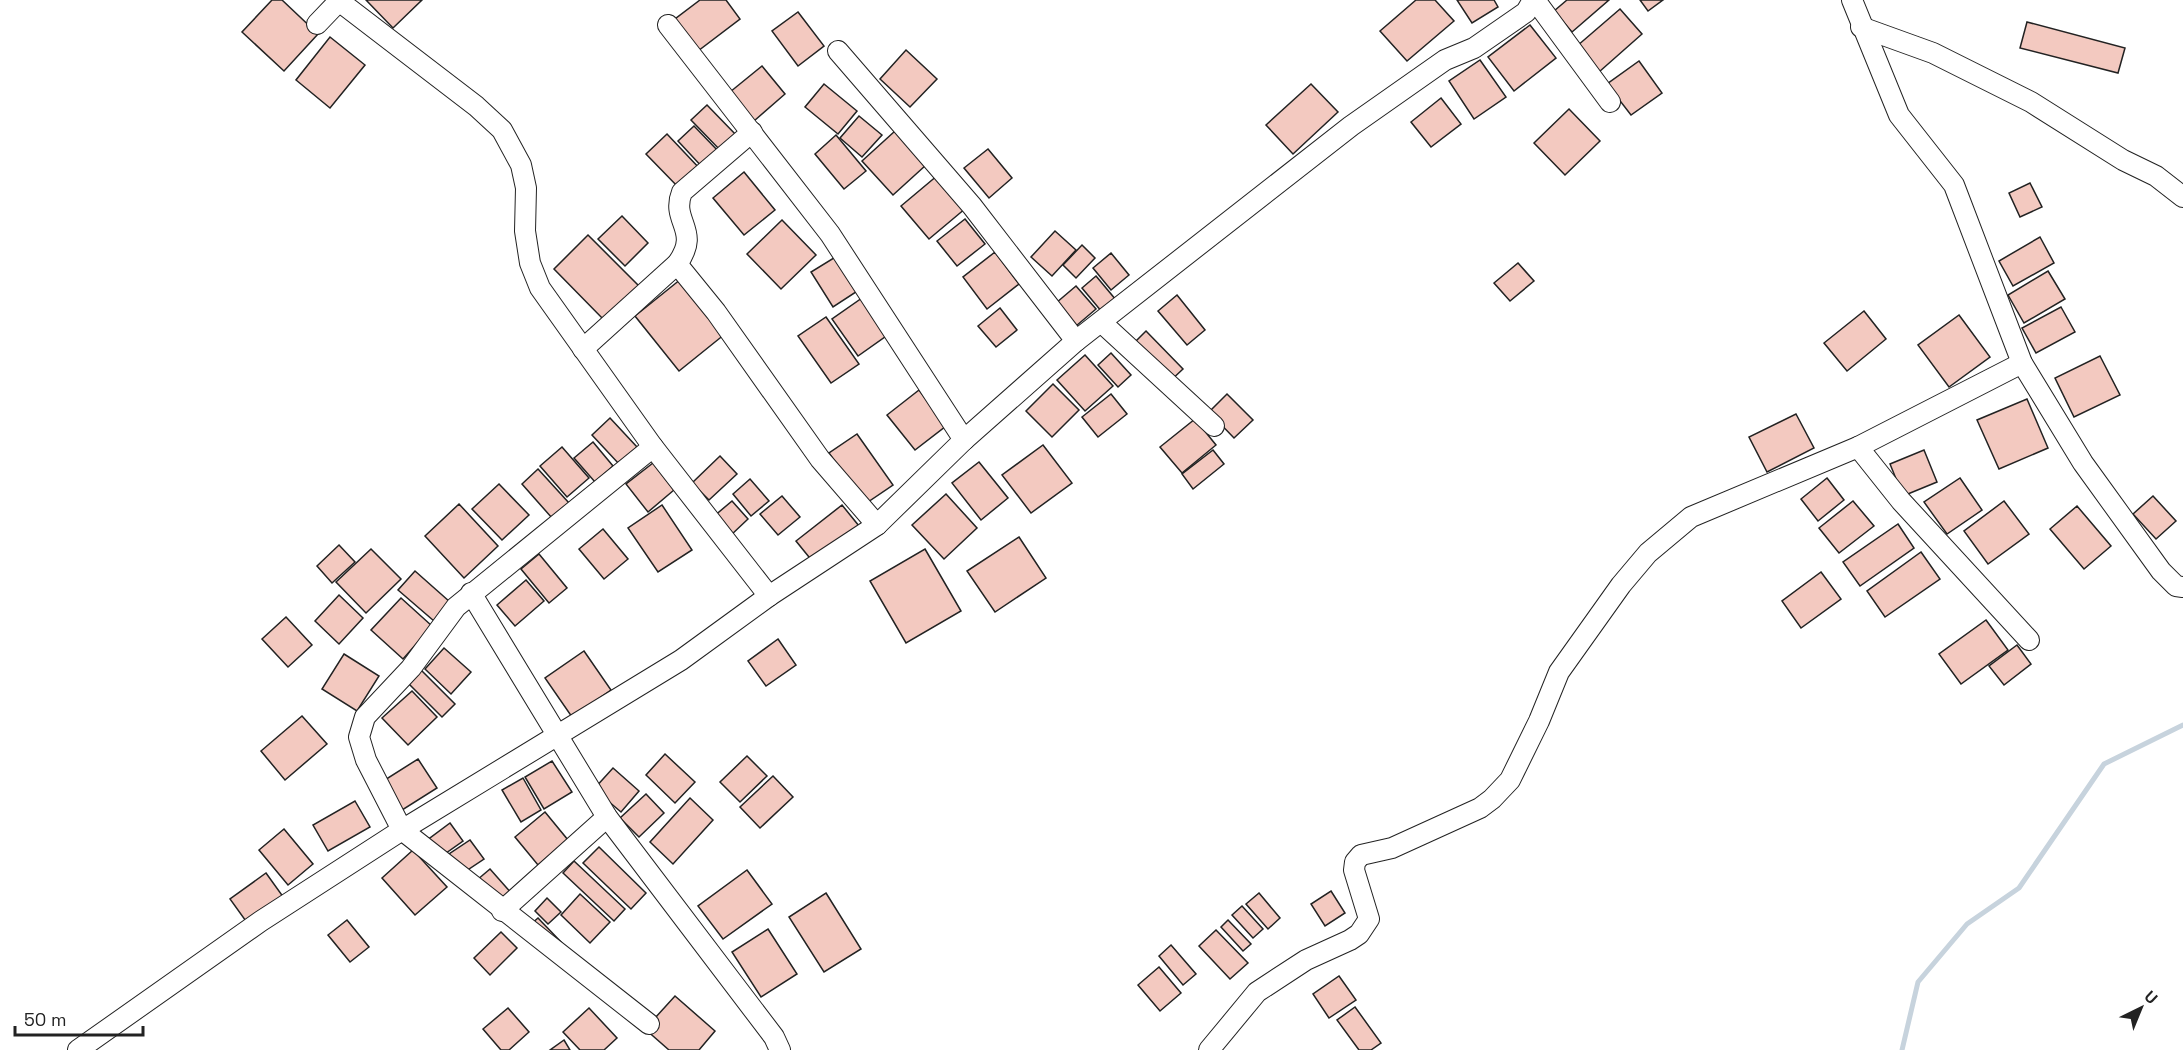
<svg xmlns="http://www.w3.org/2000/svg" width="2183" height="1050" viewBox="0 0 2183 1050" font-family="'Space Grotesk',sans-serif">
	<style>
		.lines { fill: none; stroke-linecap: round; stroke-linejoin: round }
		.stream { stroke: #c7d3dd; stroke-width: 5 }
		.building { fill: #f3c9c0; stroke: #222; stroke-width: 1.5 }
		.minor-casing { stroke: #222; stroke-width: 22 }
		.minor { stroke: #fff; stroke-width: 20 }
	</style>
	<rect width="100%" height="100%" fill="#fff"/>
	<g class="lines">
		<path class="stream" d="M 1902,1050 L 1918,982 L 1967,924 L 2019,888 L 2104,764 L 2183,725"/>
	</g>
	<g class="building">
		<path d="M 272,0 L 282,0 L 318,34 L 284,71 L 242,32 Z"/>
		<path d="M 366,0 L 422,0 L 393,28 Z"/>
		<path d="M 700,0 L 726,0 L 740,19 L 694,54 L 671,22 Z"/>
		<path d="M 1416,0 L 1435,0 L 1454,21 L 1407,61 L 1380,31 Z"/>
		<path d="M 1457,0 L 1494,0 L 1498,7 L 1472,23 Z"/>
		<path d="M 1567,0 L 1609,0 L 1572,32 L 1554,11 Z"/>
		<path d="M 1640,0 L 1663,0 L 1648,11 Z"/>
		<path d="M 1620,9 L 1642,34 L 1599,72 L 1577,46 Z"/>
		<path d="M 798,12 L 824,46 L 798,66 L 772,31 Z"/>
		<path d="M 2027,22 L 2125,48 L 2118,73 L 2020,48 Z"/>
		<path d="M 1530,25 L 1556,58 L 1514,91 L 1488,57 Z"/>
		<path d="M 330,37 L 365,65 L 330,108 L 296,80 Z"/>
		<path d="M 906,50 L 937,79 L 910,107 L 880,79 Z"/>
		<path d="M 1480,60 L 1506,97 L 1474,119 L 1449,81 Z"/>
		<path d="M 1639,61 L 1662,93 L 1631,115 L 1607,84 Z"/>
		<path d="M 762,66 L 785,94 L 754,121 L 730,92 Z"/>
		<path d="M 824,84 L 857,111 L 838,134 L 805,107 Z"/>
		<path d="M 1311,84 L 1338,112 L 1293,154 L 1266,125 Z"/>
		<path d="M 1441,98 L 1461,124 L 1431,147 L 1411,122 Z"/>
		<path d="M 707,105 L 737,136 L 721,151 L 691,120 Z"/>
		<path d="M 1569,109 L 1600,141 L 1565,175 L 1534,143 Z"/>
		<path d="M 859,116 L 882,135 L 862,157 L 840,138 Z"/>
		<path d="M 694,126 L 720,153 L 704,169 L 678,141 Z"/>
		<path d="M 895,131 L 926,165 L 893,195 L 862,161 Z"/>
		<path d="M 667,134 L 701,170 L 680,189 L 646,154 Z"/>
		<path d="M 836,135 L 866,171 L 844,189 L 815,154 Z"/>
		<path d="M 988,149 L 1012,178 L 989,198 L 964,168 Z"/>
		<path d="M 744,172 L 775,210 L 744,235 L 713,198 Z"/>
		<path d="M 938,175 L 966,208 L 929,239 L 901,206 Z"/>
		<path d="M 2030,183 L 2042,207 L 2020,217 L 2009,193 Z"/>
		<path d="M 622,216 L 648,243 L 625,266 L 598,239 Z"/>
		<path d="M 965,219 L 985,244 L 957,266 L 937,241 Z"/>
		<path d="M 782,220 L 816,255 L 781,289 L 747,254 Z"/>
		<path d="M 1055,231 L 1076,250 L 1052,276 L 1031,257 Z"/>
		<path d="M 588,235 L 639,286 L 604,320 L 554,269 Z"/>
		<path d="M 2040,237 L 2054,263 L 2013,286 L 1999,261 Z"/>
		<path d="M 1082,245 L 1095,258 L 1076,278 L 1063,265 Z"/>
		<path d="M 995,252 L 1019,284 L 987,309 L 963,277 Z"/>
		<path d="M 1111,253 L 1129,275 L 1111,290 L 1093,268 Z"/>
		<path d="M 837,256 L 859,290 L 833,307 L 811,272 Z"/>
		<path d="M 1518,263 L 1534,281 L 1510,301 L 1494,283 Z"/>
		<path d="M 2048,271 L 2065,299 L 2024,323 L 2008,295 Z"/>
		<path d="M 1096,276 L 1116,300 L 1102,312 L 1082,288 Z"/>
		<path d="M 681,279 L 725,334 L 679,371 L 635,316 Z"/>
		<path d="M 1076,286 L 1096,309 L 1076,326 L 1056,303 Z"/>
		<path d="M 1177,295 L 1205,330 L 1187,345 L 1158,311 Z"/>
		<path d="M 862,298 L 889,334 L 858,356 L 832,319 Z"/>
		<path d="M 2061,307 L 2075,332 L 2036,353 L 2022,328 Z"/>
		<path d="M 1000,308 L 1017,330 L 996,347 L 978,326 Z"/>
		<path d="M 1864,311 L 1886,339 L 1847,371 L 1824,343 Z"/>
		<path d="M 1959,315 L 1990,357 L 1949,387 L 1918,345 Z"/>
		<path d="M 826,317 L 859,364 L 831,383 L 798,336 Z"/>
		<path d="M 1146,331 L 1183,369 L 1168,383 L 1132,345 Z"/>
		<path d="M 1111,353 L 1131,375 L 1118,387 L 1098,365 Z"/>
		<path d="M 1085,355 L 1113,386 L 1085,411 L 1057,380 Z"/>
		<path d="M 2100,356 L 2120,395 L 2074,417 L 2055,378 Z"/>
		<path d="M 1053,384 L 1079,410 L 1052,437 L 1026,411 Z"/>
		<path d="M 919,390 L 946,426 L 915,450 L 887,415 Z"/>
		<path d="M 1111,394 L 1127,414 L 1098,437 L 1082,417 Z"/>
		<path d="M 1227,394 L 1253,420 L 1234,438 L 1209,412 Z"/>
		<path d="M 2027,399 L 2048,448 L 1999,469 L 1977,420 Z"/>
		<path d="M 1796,414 L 1814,448 L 1767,472 L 1749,437 Z"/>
		<path d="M 610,418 L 637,447 L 619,464 L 592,435 Z"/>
		<path d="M 1195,419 L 1216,445 L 1182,473 L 1160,447 Z"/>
		<path d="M 857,434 L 893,485 L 865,504 L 829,453 Z"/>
		<path d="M 593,442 L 613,466 L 595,482 L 574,458 Z"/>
		<path d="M 1043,445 L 1072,483 L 1031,513 L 1002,475 Z"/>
		<path d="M 562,447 L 589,478 L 567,497 L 540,466 Z"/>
		<path d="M 1213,450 L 1224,464 L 1193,489 L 1182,474 Z"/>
		<path d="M 1924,450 L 1937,482 L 1903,496 L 1890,464 Z"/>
		<path d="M 720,456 L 737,474 L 709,500 L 692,483 Z"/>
		<path d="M 979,462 L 1008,498 L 981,520 L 952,483 Z"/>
		<path d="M 653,463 L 674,490 L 648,512 L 626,484 Z"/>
		<path d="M 538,469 L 569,503 L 552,518 L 522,484 Z"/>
		<path d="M 1827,478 L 1844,500 L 1818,521 L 1801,499 Z"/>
		<path d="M 1960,478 L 1982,510 L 1947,534 L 1924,502 Z"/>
		<path d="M 750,479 L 769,501 L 751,516 L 733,494 Z"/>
		<path d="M 499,484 L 529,515 L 502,540 L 472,509 Z"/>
		<path d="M 946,494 L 977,528 L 944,559 L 912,525 Z"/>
		<path d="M 782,496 L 800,517 L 778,535 L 760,514 Z"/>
		<path d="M 2153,496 L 2176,521 L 2156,539 L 2133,514 Z"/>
		<path d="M 732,501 L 748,519 L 730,536 L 713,517 Z"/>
		<path d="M 1853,501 L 1874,526 L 1839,553 L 1819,528 Z"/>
		<path d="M 2004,501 L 2029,534 L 1988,564 L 1964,531 Z"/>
		<path d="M 459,504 L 498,546 L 464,578 L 425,536 Z"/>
		<path d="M 662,505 L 692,550 L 658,572 L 628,528 Z"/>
		<path d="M 842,505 L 859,526 L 813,562 L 796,541 Z"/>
		<path d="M 2077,506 L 2111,546 L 2084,569 L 2050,529 Z"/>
		<path d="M 1898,524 L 1914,548 L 1860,586 L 1843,562 Z"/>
		<path d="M 603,529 L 628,559 L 604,579 L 579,549 Z"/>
		<path d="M 1019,537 L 1046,578 L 995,612 L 967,571 Z"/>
		<path d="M 339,545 L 355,562 L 332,583 L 317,566 Z"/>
		<path d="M 371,549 L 401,579 L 366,613 L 336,582 Z"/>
		<path d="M 925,549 L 961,611 L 906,643 L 870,581 Z"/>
		<path d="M 1921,552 L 1940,579 L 1885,617 L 1867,591 Z"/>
		<path d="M 539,554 L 567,588 L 549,603 L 521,569 Z"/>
		<path d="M 415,571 L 450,602 L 434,621 L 398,590 Z"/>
		<path d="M 1821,572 L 1841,599 L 1801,628 L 1782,601 Z"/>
		<path d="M 526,580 L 544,601 L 515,626 L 497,605 Z"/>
		<path d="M 339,595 L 363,618 L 339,644 L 315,621 Z"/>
		<path d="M 401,598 L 432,626 L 403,659 L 371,630 Z"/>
		<path d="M 286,617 L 312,645 L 288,667 L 262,639 Z"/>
		<path d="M 1986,620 L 2008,650 L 1961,684 L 1939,654 Z"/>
		<path d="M 778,639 L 796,665 L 766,686 L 748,661 Z"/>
		<path d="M 2017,645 L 2031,664 L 2004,685 L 1989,666 Z"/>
		<path d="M 444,648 L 471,672 L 451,694 L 425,669 Z"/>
		<path d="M 584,651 L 611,690 L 572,717 L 545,678 Z"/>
		<path d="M 344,654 L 379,676 L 357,711 L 322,689 Z"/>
		<path d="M 419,668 L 455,704 L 442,717 L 406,681 Z"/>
		<path d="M 412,691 L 437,717 L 408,745 L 382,718 Z"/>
		<path d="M 302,716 L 327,744 L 285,780 L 261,751 Z"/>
		<path d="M 665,754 L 695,782 L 675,803 L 646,775 Z"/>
		<path d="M 747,756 L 767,776 L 740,802 L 720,782 Z"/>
		<path d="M 418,759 L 437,788 L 399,812 L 380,783 Z"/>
		<path d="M 552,761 L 572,792 L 544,809 L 525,777 Z"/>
		<path d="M 613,768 L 639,791 L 621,812 L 594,789 Z"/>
		<path d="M 773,776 L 793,797 L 760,828 L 740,807 Z"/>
		<path d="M 523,778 L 541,810 L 521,822 L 502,790 Z"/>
		<path d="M 646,794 L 664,813 L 639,837 L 620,818 Z"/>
		<path d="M 690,798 L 713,820 L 673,864 L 650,842 Z"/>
		<path d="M 355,801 L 370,827 L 328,851 L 313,825 Z"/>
		<path d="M 545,812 L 568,840 L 538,865 L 515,837 Z"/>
		<path d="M 450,823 L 463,841 L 439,858 L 426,841 Z"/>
		<path d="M 284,829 L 313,864 L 288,885 L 259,850 Z"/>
		<path d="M 470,840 L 484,859 L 460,875 L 446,856 Z"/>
		<path d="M 599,847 L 646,893 L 631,909 L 583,863 Z"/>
		<path d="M 413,850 L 447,887 L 415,915 L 382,878 Z"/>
		<path d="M 574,861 L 625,909 L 614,921 L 563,873 Z"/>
		<path d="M 490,869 L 513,895 L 500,906 L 477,880 Z"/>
		<path d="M 747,870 L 772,904 L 723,939 L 698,906 Z"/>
		<path d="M 266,873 L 284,898 L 248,924 L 230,899 Z"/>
		<path d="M 1331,891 L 1345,913 L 1325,926 L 1311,904 Z"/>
		<path d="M 826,893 L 861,949 L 824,972 L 789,917 Z"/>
		<path d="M 1259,893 L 1280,918 L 1268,929 L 1246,904 Z"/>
		<path d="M 580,894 L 610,922 L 590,943 L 561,915 Z"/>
		<path d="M 547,898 L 561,912 L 548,924 L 535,911 Z"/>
		<path d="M 1242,906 L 1263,929 L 1253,938 L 1232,915 Z"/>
		<path d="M 538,918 L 562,943 L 555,950 L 530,925 Z"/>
		<path d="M 347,920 L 369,947 L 350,962 L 328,935 Z"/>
		<path d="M 1228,920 L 1251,944 L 1243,951 L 1221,927 Z"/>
		<path d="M 768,929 L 797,974 L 761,997 L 732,952 Z"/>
		<path d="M 1216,930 L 1248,963 L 1230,979 L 1199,946 Z"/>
		<path d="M 501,932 L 517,948 L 490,975 L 474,958 Z"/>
		<path d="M 1171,945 L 1196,974 L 1183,985 L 1159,956 Z"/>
		<path d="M 1159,967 L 1181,993 L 1160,1011 L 1138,985 Z"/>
		<path d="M 1339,976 L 1356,1000 L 1329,1018 L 1313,994 Z"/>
		<path d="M 675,996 L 715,1031 L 699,1050 L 669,1050 L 645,1029 Z"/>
		<path d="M 1355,1007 L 1381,1043 L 1371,1050 L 1359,1050 L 1337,1020 Z"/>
		<path d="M 508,1008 L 529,1032 L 509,1050 L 501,1050 L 483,1029 Z"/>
		<path d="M 589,1008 L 617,1038 L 604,1050 L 580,1050 L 563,1032 Z"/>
		<path d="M 564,1040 L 570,1050 L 550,1050 Z"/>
	</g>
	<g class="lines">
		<g class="minor-casing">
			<g id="minor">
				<path d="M 1535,0 L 1610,102"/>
				<path d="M 1852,0 L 1899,115 L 1954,185 L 2022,363 L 2083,463 L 2161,571 L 2176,586 L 2183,587"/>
				<path d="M 339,1 L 476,106 L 502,130 L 521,165 L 526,188 L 525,231 L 530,263 L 540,288 L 653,447 L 769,596"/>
				<path d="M 317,24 L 340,0"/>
				<path d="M 668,25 L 830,234 L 964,440"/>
				<path d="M 1861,27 L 1933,53 L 2031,102 L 2123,160 L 2156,176 L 2183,197"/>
				<path d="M 838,51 L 972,206 L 1076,341"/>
				<path d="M 677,264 L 716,312 L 820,459 L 877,525"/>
				<path d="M 1101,322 L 1214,426"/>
				<path d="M 583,349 L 677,264 C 702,230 670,222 682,192 L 752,132"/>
				<path d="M 1858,447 L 1901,501 L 2029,640"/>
				<path d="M 471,593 L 607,817 L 774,1037 L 780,1050"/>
				<path d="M 502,911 L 607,817"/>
				<path d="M 649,1024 L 402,830 L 366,760 L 359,737 L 365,717 L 411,668 L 456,607 L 653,447"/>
				<path d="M 78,1050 L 261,921 L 402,830 L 681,660 L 769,596 L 877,525 L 964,440 L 1076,341 L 1351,126 L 1445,60 L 1474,48 L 1526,12 L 1533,0"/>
				<path d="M 1209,1050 L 1257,992 L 1306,960 L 1350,940 L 1359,934 L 1369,919 L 1354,870 L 1355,862 L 1361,855 L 1392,848 L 1480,808 L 1492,799 L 1510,780 L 1539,721 L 1559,672 L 1621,585 L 1648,553 L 1691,517 L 1858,447 L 2022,363"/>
			</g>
		</g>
		<use href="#minor" class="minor"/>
	</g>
	<g transform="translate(2141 1008) rotate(43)" stroke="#ffffff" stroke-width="4.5" paint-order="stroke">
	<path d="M0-4.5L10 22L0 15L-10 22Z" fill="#222222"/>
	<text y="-9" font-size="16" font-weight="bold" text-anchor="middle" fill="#222222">U</text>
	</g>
	<path d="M15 1026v9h128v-9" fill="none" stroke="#222222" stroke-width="3"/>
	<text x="24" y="1026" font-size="18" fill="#222222" stroke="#ffffff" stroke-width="4.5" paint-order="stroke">50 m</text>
</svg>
